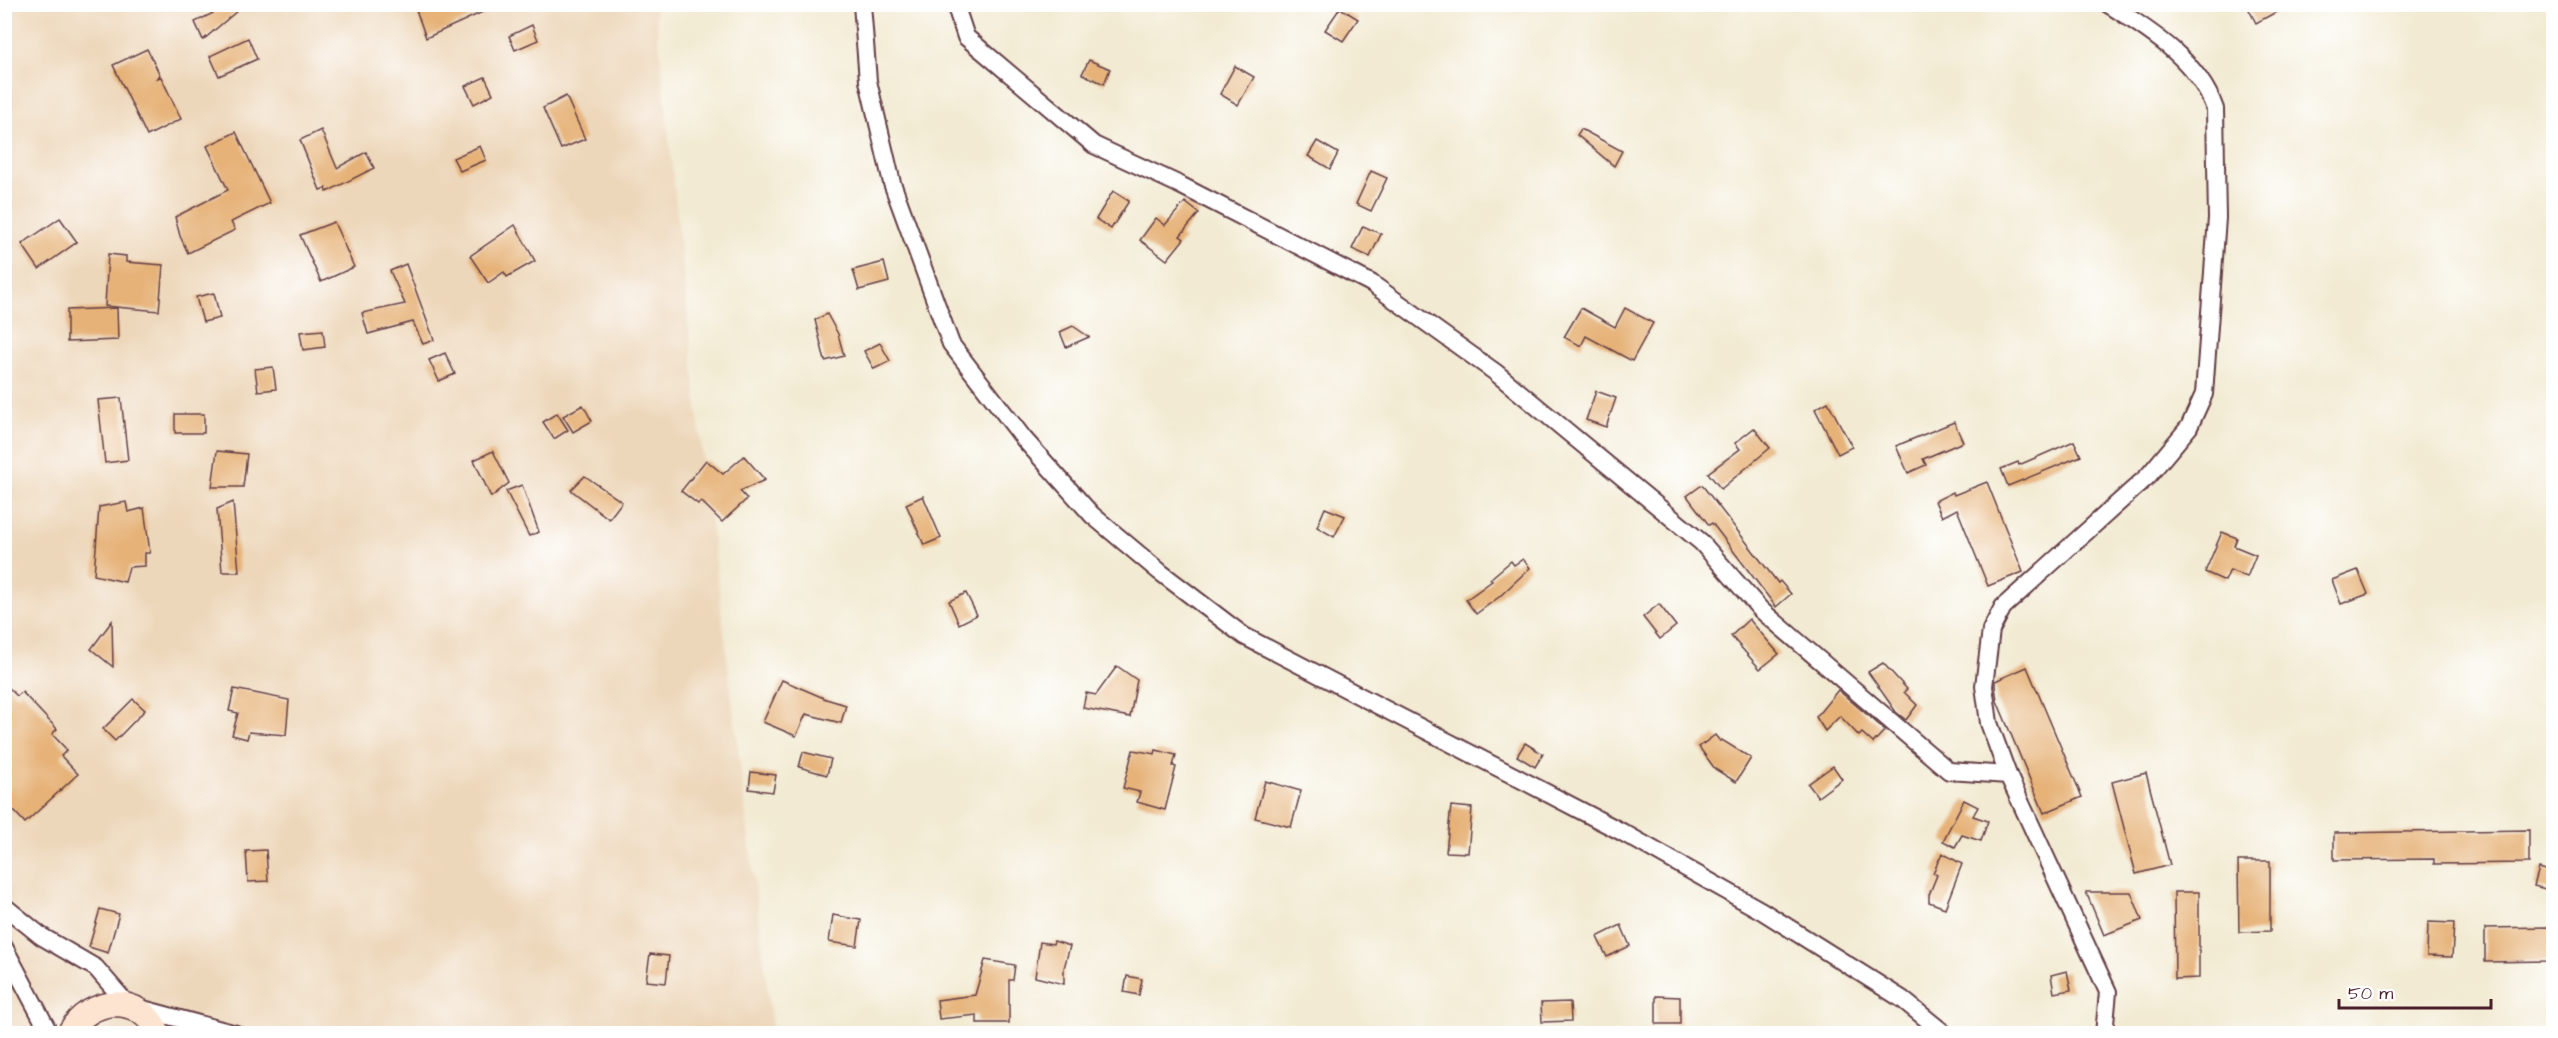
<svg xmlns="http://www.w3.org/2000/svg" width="2558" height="1038" viewBox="0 0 2558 1038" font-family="'Architects Daughter',sans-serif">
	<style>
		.built { fill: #edd7ba }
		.building { fill: #e6b278 }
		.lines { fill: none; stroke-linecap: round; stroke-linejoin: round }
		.street-casing { stroke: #633d44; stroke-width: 20 }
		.secondary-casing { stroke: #633d44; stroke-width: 27 }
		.street { stroke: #fff; stroke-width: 16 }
		.secondary { stroke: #fde4d1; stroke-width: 24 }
	</style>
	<rect width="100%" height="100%" fill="#fff"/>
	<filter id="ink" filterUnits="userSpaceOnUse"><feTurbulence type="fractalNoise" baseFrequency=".0167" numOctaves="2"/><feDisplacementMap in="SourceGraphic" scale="12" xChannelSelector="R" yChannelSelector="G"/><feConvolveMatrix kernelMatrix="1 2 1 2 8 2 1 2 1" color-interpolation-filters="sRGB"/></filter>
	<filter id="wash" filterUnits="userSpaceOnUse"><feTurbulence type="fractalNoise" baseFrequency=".008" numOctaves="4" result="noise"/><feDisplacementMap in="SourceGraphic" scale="24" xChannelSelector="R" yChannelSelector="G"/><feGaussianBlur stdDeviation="1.35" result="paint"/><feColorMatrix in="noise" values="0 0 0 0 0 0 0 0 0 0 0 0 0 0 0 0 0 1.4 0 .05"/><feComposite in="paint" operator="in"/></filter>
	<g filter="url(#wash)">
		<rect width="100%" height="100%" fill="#f2ead2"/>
		<path class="built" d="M 5,5 L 655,5 L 700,435 L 772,1028 L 723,1034 L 5,1034 Z"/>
		<g id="blocks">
			<g class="building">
				<path d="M 231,4 L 245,4 L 203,40 L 195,22 Z"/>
				<path d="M 414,4 L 498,4 L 498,5 L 426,38 Z"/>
				<path d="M 2246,4 L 2291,4 L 2256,23 Z"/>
				<path d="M 1340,8 L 1358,19 L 1343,41 L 1325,30 Z"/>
				<path d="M 532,25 L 538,40 L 515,50 L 509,36 Z"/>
				<path d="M 248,38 L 257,59 L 219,76 L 210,56 Z"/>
				<path d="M 147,49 L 160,75 L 157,78 L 161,77 L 181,119 L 147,136 L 113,65 Z"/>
				<path d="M 1089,60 L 1110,69 L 1104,84 L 1082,74 Z"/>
				<path d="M 1235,66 L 1254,77 L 1238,105 L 1220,94 Z"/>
				<path d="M 485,77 L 493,94 L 474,104 L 465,86 Z"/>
				<path d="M 566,96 L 585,139 L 561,149 L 543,108 Z"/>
				<path d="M 1581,129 L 1622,151 L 1614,166 L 1577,135 Z"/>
				<path d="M 321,130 L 337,168 L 366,152 L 374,168 L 327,192 L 326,188 L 320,190 L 300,140 Z"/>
				<path d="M 236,132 L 270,203 L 231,222 L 235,230 L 188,253 L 180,236 L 175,217 L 228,190 L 207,146 Z"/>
				<path d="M 1317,141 L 1338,153 L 1330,169 L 1308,156 Z"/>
				<path d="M 480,146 L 486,160 L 460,171 L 453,158 Z"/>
				<path d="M 1371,171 L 1387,178 L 1371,211 L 1356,204 Z"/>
				<path d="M 1113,191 L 1129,201 L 1111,229 L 1096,219 Z"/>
				<path d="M 1185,202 L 1199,213 L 1180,236 L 1184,239 L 1167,260 L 1140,240 L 1156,218 L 1165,225 Z"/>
				<path d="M 60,218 L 77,242 L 39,269 L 22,244 Z"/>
				<path d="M 334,222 L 354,267 L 321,282 L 300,235 Z"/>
				<path d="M 515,225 L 535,261 L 507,277 L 504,272 L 488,283 L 470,256 Z"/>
				<path d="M 1363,226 L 1381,234 L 1370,257 L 1352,249 Z"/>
				<path d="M 108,254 L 126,256 L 126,262 L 163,265 L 159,311 L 105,306 Z"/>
				<path d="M 884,262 L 889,282 L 859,290 L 853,270 Z"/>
				<path d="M 406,264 L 434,340 L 423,344 L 413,322 L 368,334 L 362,313 L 405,304 L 390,271 Z"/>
				<path d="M 214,293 L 220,318 L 203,322 L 196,297 Z"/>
				<path d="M 117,308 L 118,340 L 67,342 L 67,310 Z"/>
				<path d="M 1581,308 L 1615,327 L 1625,308 L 1653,323 L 1632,361 L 1586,336 L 1581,346 L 1564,337 Z"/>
				<path d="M 827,314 L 838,334 L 844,356 L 825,361 L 815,320 Z"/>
				<path d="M 1073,326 L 1089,337 L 1066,347 L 1060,332 Z"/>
				<path d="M 323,330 L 325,347 L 303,350 L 300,332 Z"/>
				<path d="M 880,343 L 890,361 L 874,369 L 864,351 Z"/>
				<path d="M 445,353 L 455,374 L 439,381 L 429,360 Z"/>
				<path d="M 273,367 L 276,389 L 258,391 L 255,369 Z"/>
				<path d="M 1596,391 L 1616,398 L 1606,427 L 1586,420 Z"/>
				<path d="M 121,398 L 128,460 L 105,463 L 98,400 Z"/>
				<path d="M 1828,402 L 1852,447 L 1838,454 L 1815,409 Z"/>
				<path d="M 583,405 L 592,421 L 573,432 L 563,416 Z"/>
				<path d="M 557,413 L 568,430 L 554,439 L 543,422 Z"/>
				<rect x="175" y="414" width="29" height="19"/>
				<path d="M 1954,422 L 1963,442 L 1923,459 L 1926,465 L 1908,473 L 1896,446 Z"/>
				<path d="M 1754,428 L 1770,448 L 1721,489 L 1708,473 L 1740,449 L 1735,443 Z"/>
				<path d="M 2074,441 L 2081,456 L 2008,486 L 2001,469 L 2018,462 L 2019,465 Z"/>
				<path d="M 217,451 L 247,454 L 243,487 L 212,487 Z"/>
				<path d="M 493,451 L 509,483 L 491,497 L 474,460 Z"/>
				<path d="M 744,456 L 765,480 L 740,491 L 747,499 L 722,522 L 701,501 L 698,504 L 681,491 L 706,460 L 723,474 Z"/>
				<path d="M 585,476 L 622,502 L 609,519 L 571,490 Z"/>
				<path d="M 1987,482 L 2023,572 L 1988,586 L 1957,509 L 1942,517 L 1935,501 L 1953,492 L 1954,495 Z"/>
				<path d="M 522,485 L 539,532 L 529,536 L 506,491 Z"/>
				<path d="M 1702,485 L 1778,583 L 1780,581 L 1791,594 L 1776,607 L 1712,523 L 1709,525 L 1687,496 Z"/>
				<path d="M 923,496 L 941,538 L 924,545 L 906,504 Z"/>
				<path d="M 126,502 L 128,512 L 144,508 L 150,553 L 145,553 L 145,566 L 129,567 L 125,582 L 94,575 L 99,507 Z"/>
				<path d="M 233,502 L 239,572 L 222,572 L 217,509 Z"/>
				<path d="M 1325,508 L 1345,516 L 1334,537 L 1317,527 Z"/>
				<path d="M 2222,532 L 2237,538 L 2234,546 L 2256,555 L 2247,577 L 2230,570 L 2225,581 L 2205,572 Z"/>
				<path d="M 1523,559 L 1530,568 L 1499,597 L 1476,614 L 1466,600 L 1492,581 L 1490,579 L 1511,561 L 1514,565 Z"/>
				<path d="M 2358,570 L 2368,594 L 2341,604 L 2332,580 Z"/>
				<path d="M 966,593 L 977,615 L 959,624 L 949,601 Z"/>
				<path d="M 1659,604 L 1676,626 L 1660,639 L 1643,617 Z"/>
				<path d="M 1749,619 L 1779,654 L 1760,669 L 1731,636 Z"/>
				<path d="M 112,621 L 113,667 L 91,649 Z"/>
				<path d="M 1883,663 L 1907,689 L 1904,692 L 1917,705 L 1906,720 L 1896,712 L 1868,672 Z"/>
				<path d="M 1117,666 L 1137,680 L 1130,717 L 1083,708 L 1086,693 L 1096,695 Z"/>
				<path d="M 2027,667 L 2082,797 L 2044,813 L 1997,701 L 1995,686 L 1995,681 Z"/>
				<path d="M 782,680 L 826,699 L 846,705 L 841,723 L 806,714 L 796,736 L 763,722 Z"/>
				<path d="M 4,683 L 17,696 L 22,692 L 57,729 L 52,734 L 67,750 L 61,756 L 78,774 L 25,823 L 4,800 Z"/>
				<path d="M 234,689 L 289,700 L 286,735 L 249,732 L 247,739 L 232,735 L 238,713 L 229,711 Z"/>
				<path d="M 1838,690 L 1885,730 L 1873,743 L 1862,733 L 1859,736 L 1840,716 L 1825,731 L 1816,717 Z"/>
				<path d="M 133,699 L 145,710 L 115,741 L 103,729 Z"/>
				<path d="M 1715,735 L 1720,741 L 1722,740 L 1751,758 L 1736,782 L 1715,769 L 1699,747 Z"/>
				<path d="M 1525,743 L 1543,754 L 1535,767 L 1517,756 Z"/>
				<path d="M 1133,750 L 1155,754 L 1156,750 L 1176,755 L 1173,766 L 1176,767 L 1165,810 L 1137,802 L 1140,792 L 1123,788 Z"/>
				<path d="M 803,752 L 831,759 L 827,775 L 799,767 Z"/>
				<path d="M 1833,766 L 1842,779 L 1818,797 L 1808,784 Z"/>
				<path d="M 751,772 L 776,775 L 773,792 L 749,789 Z"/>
				<path d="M 2146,773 L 2170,865 L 2136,874 L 2112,782 Z"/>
				<path d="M 1265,781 L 1301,791 L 1291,827 L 1255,818 Z"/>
				<path d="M 1964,800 L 1978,807 L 1973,816 L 1988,821 L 1981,841 L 1962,835 L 1955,847 L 1943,841 Z"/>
				<path d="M 1451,806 L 1472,808 L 1468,853 L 1446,852 Z"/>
				<path d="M 2529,830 L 2529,863 L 2434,864 L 2434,859 L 2334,860 L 2334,833 Z"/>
				<path d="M 266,850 L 268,881 L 248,882 L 246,851 Z"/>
				<path d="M 1942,853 L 1962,864 L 1945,908 L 1929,902 L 1929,895 L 1937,875 L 1933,873 Z"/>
				<path d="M 2238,861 L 2270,861 L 2270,931 L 2239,932 Z"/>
				<path d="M 2539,868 L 2553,872 L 2553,891 L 2534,886 Z"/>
				<path d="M 2086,892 L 2131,892 L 2142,920 L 2104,935 Z"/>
				<path d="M 2174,892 L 2199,892 L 2199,978 L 2175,979 Z"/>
				<path d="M 100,909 L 119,914 L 108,953 L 89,947 Z"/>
				<path d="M 833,915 L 861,920 L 857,946 L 829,942 Z"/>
				<path d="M 2428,922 L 2454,923 L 2452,957 L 2427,956 Z"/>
				<path d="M 1621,925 L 1630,946 L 1607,957 L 1597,937 Z"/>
				<path d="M 2553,927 L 2553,961 L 2485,962 L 2485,928 Z"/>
				<path d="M 1054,941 L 1070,946 L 1064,968 L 1064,984 L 1035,977 L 1040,942 L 1053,944 Z"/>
				<path d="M 650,954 L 669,956 L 666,983 L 646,981 Z"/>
				<path d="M 985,960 L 1015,965 L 1013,980 L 1009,980 L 1009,1023 L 977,1023 L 977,1015 L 939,1019 L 937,1000 L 975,995 Z"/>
				<path d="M 2067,971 L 2071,990 L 2054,993 L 2051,975 Z"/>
				<path d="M 1127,976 L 1142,979 L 1139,995 L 1124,992 Z"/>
				<path d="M 1656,996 L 1680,997 L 1680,1024 L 1656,1024 Z"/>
				<path d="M 1570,1002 L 1571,1021 L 1542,1022 L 1541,1003 Z"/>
			</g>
		</g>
	</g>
	<g filter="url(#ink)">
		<use href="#blocks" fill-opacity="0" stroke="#633d44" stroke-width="1.5"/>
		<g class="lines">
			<g class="street-casing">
				<g id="street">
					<path d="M 862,4 L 868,81 L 892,183 L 951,344 L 1024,439 L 1092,515 L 1160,572 L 1244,636 L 1622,832 L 1762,911 L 1902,999 L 1945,1034"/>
					<path d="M 955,4 L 966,37 L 1094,145 L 1178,184 L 1371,283 L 1495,372 L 1701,542 L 1761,610 L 1949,771 L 2008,775 L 2108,992 L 2104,1034"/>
					<path d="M 2008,775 L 1989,723 L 1984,686 L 1991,630 L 2003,607 L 2148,476 L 2189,427 L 2204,394 L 2217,218 L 2215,109 C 2198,60 2150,31 2108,4"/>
					<path d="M 4,906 L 41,936 L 96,968 L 128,1005 L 236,1034"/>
					<path d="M 4,947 L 50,1034"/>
				</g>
			</g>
			<g class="secondary-casing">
				<path id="secondary" d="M 69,1034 C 88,997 141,992 158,1034"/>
			</g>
			<use href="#street" class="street"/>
			<use href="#secondary" class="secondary"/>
		</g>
	</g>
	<rect width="2558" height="1038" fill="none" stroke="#fff" stroke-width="24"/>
	<path d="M2339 999v9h152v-9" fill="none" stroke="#4a1f2b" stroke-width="3"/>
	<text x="2348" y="999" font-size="18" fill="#4a1f2b" stroke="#ffffff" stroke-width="4.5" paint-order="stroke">50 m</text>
</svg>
